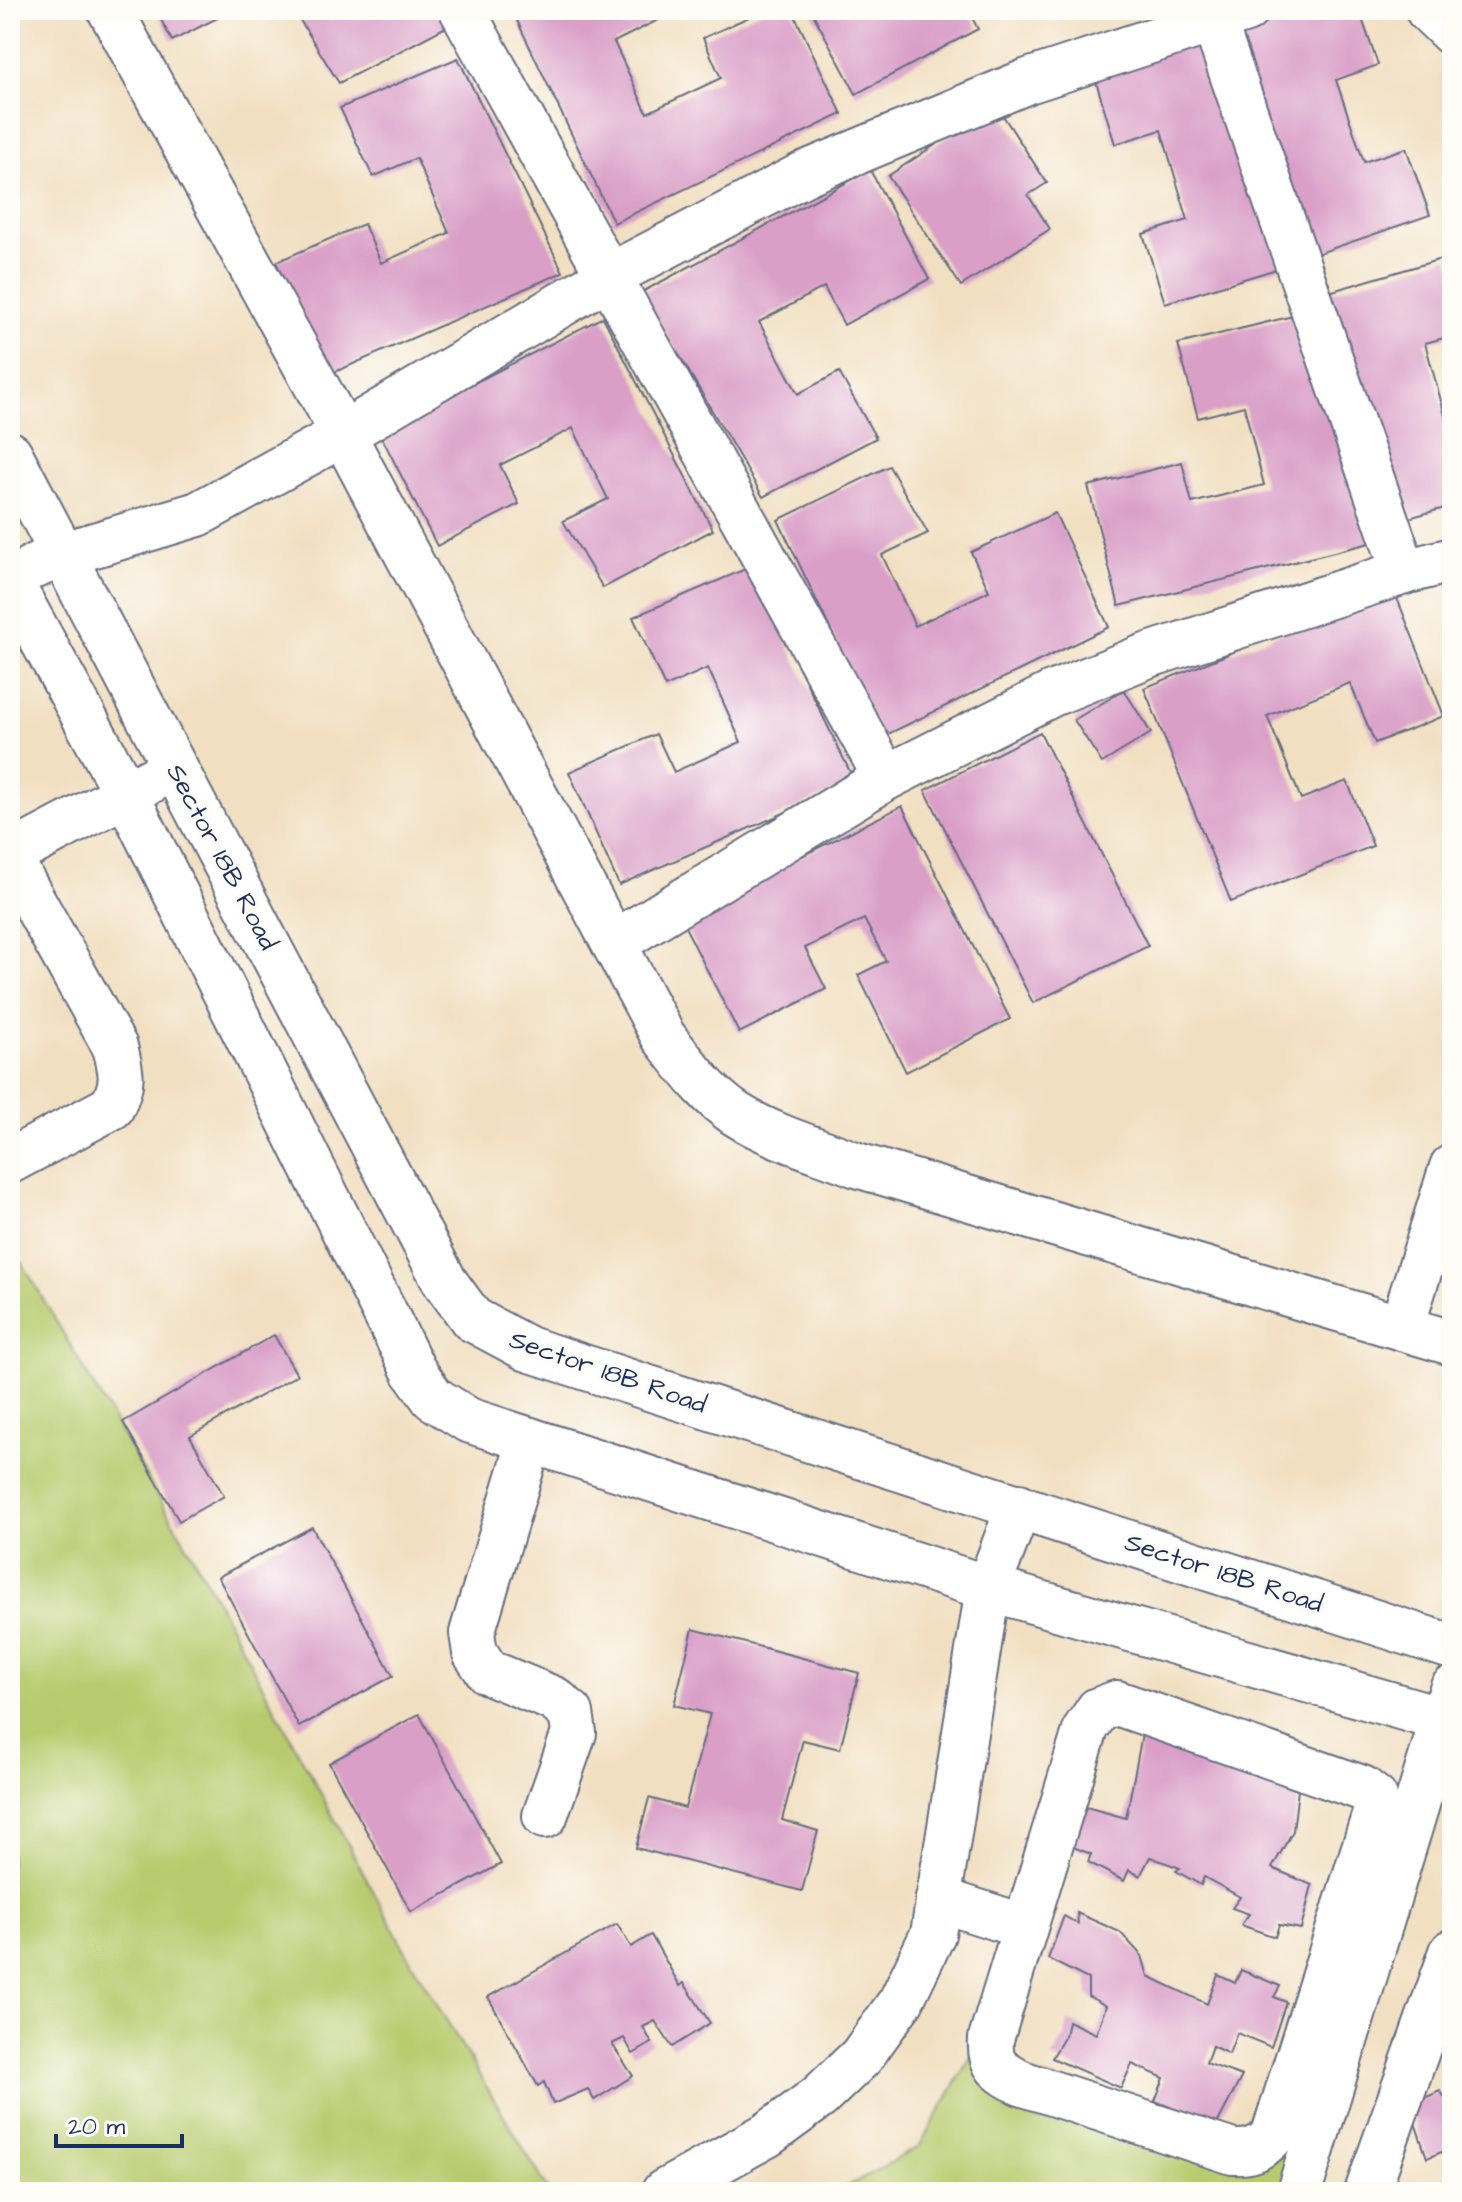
<svg xmlns="http://www.w3.org/2000/svg" width="1462" height="2202" viewBox="0 0 1462 2202" font-family="'Architects Daughter',sans-serif">
	<style>
		.green { fill: #b8ca6d; stroke: #6a7c66; stroke-width: 2 }
		.building { fill: #d99fc7 }
		.lines { fill: none; stroke-linecap: round; stroke-linejoin: round }
		.minor-casing { stroke: #666d81; stroke-width: 48 }
		.minor { stroke: #fff; stroke-width: 44 }
		.labels { text-anchor: middle; dominant-baseline: central; stroke-width: 7; stroke-linejoin: round; paint-order: stroke }
		.street-label { font-size: 26px; fill: #1b2f5e; stroke: #fdfcf7 }
	</style>
	<rect width="100%" height="100%" fill="#fdfcf7"/>
	<filter id="ink" filterUnits="userSpaceOnUse"><feTurbulence type="fractalNoise" baseFrequency=".0125" numOctaves="2"/><feDisplacementMap in="SourceGraphic" scale="16" xChannelSelector="R" yChannelSelector="G"/><feConvolveMatrix kernelMatrix="1 2 1 2 8 2 1 2 1" color-interpolation-filters="sRGB"/></filter>
	<filter id="wash" filterUnits="userSpaceOnUse"><feTurbulence type="fractalNoise" baseFrequency=".006" numOctaves="4" result="noise"/><feDisplacementMap in="SourceGraphic" scale="32" xChannelSelector="R" yChannelSelector="G"/><feGaussianBlur stdDeviation="1.8" result="paint"/><feColorMatrix in="noise" values="0 0 0 0 0 0 0 0 0 0 0 0 0 0 0 0 0 1.4 0 .05"/><feComposite in="paint" operator="in"/></filter>
	<g filter="url(#wash)">
		<rect width="100%" height="100%" fill="#f1dfc1"/>
		<g class="green">
			<path d="M 10,1242 L 191,1553 L 412,1963 L 549,2191 L 10,2192 Z"/>
			<path d="M 972,2055 L 1303,2157 L 1293,2192 L 837,2192 L 919,2147 Z"/>
		</g>
		<g id="blocks">
			<g class="building">
				<path d="M 156,10 L 233,10 L 172,41 Z"/>
				<path d="M 312,10 L 440,10 L 448,26 L 339,83 L 298,17 Z"/>
				<path d="M 512,10 L 655,10 L 660,19 L 614,42 L 647,113 L 721,78 L 703,38 L 764,10 L 792,10 L 842,114 L 614,223 Z"/>
				<path d="M 811,10 L 968,10 L 978,29 L 856,94 Z"/>
				<path d="M 1283,10 L 1359,10 L 1378,65 L 1336,80 L 1364,162 L 1406,148 L 1430,215 L 1305,258 L 1225,30 Z"/>
				<path d="M 1209,40 L 1280,268 L 1165,303 L 1143,234 L 1188,220 L 1161,130 L 1115,144 L 1094,75 Z"/>
				<path d="M 458,58 L 563,272 L 326,376 L 276,262 L 364,224 L 381,263 L 449,233 L 416,158 L 373,177 L 340,108 Z"/>
				<path d="M 996,105 L 1047,183 L 1028,195 L 1050,229 L 961,286 L 888,176 Z"/>
				<path d="M 870,170 L 929,279 L 844,325 L 824,287 L 759,322 L 798,394 L 839,372 L 876,438 L 763,497 L 642,292 Z"/>
				<path d="M 1448,257 L 1452,268 L 1452,336 L 1425,343 L 1446,419 L 1452,417 L 1452,506 L 1394,522 L 1329,292 Z"/>
				<path d="M 1301,314 L 1370,543 L 1119,606 L 1088,486 L 1182,462 L 1192,503 L 1264,485 L 1244,406 L 1198,418 L 1178,344 Z"/>
				<path d="M 603,317 L 713,530 L 603,588 L 563,521 L 608,499 L 573,428 L 500,465 L 519,504 L 437,546 L 379,432 Z"/>
				<path d="M 889,466 L 928,533 L 882,555 L 915,626 L 989,591 L 971,552 L 1055,513 L 1109,627 L 882,737 L 778,520 Z"/>
				<path d="M 750,567 L 855,782 L 619,885 L 569,772 L 656,734 L 674,772 L 741,742 L 708,668 L 665,687 L 633,617 Z"/>
				<path d="M 1393,588 L 1444,716 L 1375,743 L 1350,683 L 1267,716 L 1301,799 L 1347,781 L 1373,846 L 1231,902 L 1144,688 Z"/>
				<path d="M 1124,690 L 1151,733 L 1102,763 L 1074,720 Z"/>
				<path d="M 1040,732 L 1148,946 L 1033,1003 L 925,790 Z"/>
				<path d="M 902,806 L 1010,1019 L 906,1072 L 858,975 L 886,961 L 864,919 L 805,948 L 826,989 L 739,1033 L 680,917 Z"/>
				<path d="M 274,1335 L 297,1375 L 190,1436 L 224,1496 L 179,1521 L 123,1422 Z"/>
				<path d="M 312,1527 L 393,1676 L 299,1727 L 218,1577 Z"/>
				<path d="M 693,1629 L 859,1673 L 840,1749 L 803,1740 L 782,1820 L 818,1831 L 802,1891 L 636,1848 L 649,1798 L 685,1808 L 710,1714 L 674,1705 Z"/>
				<path d="M 419,1714 L 501,1864 L 411,1912 L 329,1763 Z"/>
				<path d="M 1142,1735 L 1197,1750 L 1298,1790 L 1293,1831 L 1272,1868 L 1312,1885 L 1301,1929 L 1279,1925 L 1275,1937 L 1241,1925 L 1249,1914 L 1232,1908 L 1240,1897 L 1204,1877 L 1201,1885 L 1176,1871 L 1180,1868 L 1150,1857 L 1140,1876 L 1129,1870 L 1124,1881 L 1088,1862 L 1091,1854 L 1073,1847 L 1086,1807 L 1126,1818 Z"/>
				<path d="M 1077,1913 L 1120,1932 L 1142,1956 L 1148,1976 L 1207,2004 L 1218,1975 L 1235,1983 L 1241,1970 L 1280,1986 L 1274,1997 L 1286,2002 L 1271,2047 L 1237,2033 L 1229,2054 L 1212,2046 L 1206,2063 L 1242,2076 L 1216,2126 L 1155,2101 L 1164,2078 L 1132,2064 L 1121,2088 L 1052,2058 L 1065,2036 L 1068,2021 L 1096,2034 L 1106,2006 L 1088,1996 L 1088,1979 L 1048,1959 L 1064,1916 L 1078,1924 Z"/>
				<path d="M 617,1924 L 631,1947 L 651,1935 L 680,1986 L 684,1983 L 710,2023 L 672,2047 L 655,2021 L 643,2027 L 652,2043 L 633,2054 L 624,2038 L 612,2044 L 633,2076 L 594,2100 L 588,2089 L 553,2104 L 544,2082 L 538,2086 L 488,1997 Z"/>
				<path d="M 1440,2091 L 1448,2101 L 1452,2099 L 1452,2148 L 1427,2158 L 1409,2105 Z"/>
			</g>
		</g>
	</g>
	<g filter="url(#ink)">
		<use href="#blocks" fill-opacity="0" stroke="#666d81" stroke-width="2"/>
		<g class="lines">
			<g class="minor-casing">
				<g id="minor">
					<path d="M 110,10 L 343,434 L 663,1036 C 685,1064 706,1094 736,1114 C 772,1137 817,1149 857,1165 L 1452,1343"/>
					<path d="M 462,10 L 886,778"/>
					<path d="M 1428,10 L 1452,33"/>
					<path d="M 1213,19 L 1404,572"/>
					<path d="M 10,454 L 445,1282 L 472,1319 L 528,1349 L 1452,1647"/>
					<path d="M 35,566 L 61,555 L 198,514 L 343,434 L 609,276 L 806,173 L 1028,81 L 1246,10"/>
					<path d="M 10,581 L 125,792 L 414,1371 L 433,1398 L 468,1420 L 988,1588 L 1452,1722"/>
					<path d="M 10,855 L 152,780"/>
					<path d="M 10,859 L 115,1047 C 122,1074 124,1082 112,1107 L 10,1161"/>
					<path d="M 614,943 L 886,778 L 1052,694 L 1146,656 L 1404,572 L 1452,560"/>
					<path d="M 1402,1326 L 1452,1167"/>
					<path d="M 530,1440 L 472,1633 L 475,1653 L 488,1672 L 554,1699 L 571,1713 L 574,1733 L 545,1816"/>
					<path d="M 1117,1703 L 1362,1788 L 1375,1798 L 1376,1810 L 1274,2134 C 1263,2148 1251,2153 1233,2152 L 1021,2083 C 999,2071 989,2066 991,2039 L 1086,1728 L 1098,1710 Z"/>
					<path d="M 938,1899 L 1025,1927"/>
					<path d="M 664,2192 L 767,2135 L 819,2097 L 861,2057 L 901,2001 L 933,1934 L 988,1588 L 1019,1506"/>
					<path d="M 1299,2192 L 1452,1689"/>
					<path d="M 1367,2192 L 1452,1952"/>
				</g>
			</g>
			<use href="#minor" class="minor"/>
		</g>
	</g>
	<g class="labels">
		<g class="street-label">
			<text transform="translate(222 857) rotate(62)">Sector 18B Road</text>
			<text transform="translate(608 1372) rotate(19)">Sector 18B Road</text>
			<text transform="translate(1224 1573) rotate(18)">Sector 18B Road</text>
		</g>
	</g>
	<rect width="1462" height="2202" fill="none" stroke="#fdfcf7" stroke-width="40"/>
	<path d="M56 2134v12h126v-12" fill="none" stroke="#1b2f5e" stroke-width="4"/>
	<text x="68" y="2134" font-size="24" fill="#1b2f5e" stroke="#fdfcf7" stroke-width="6" paint-order="stroke">20 m</text>
</svg>
